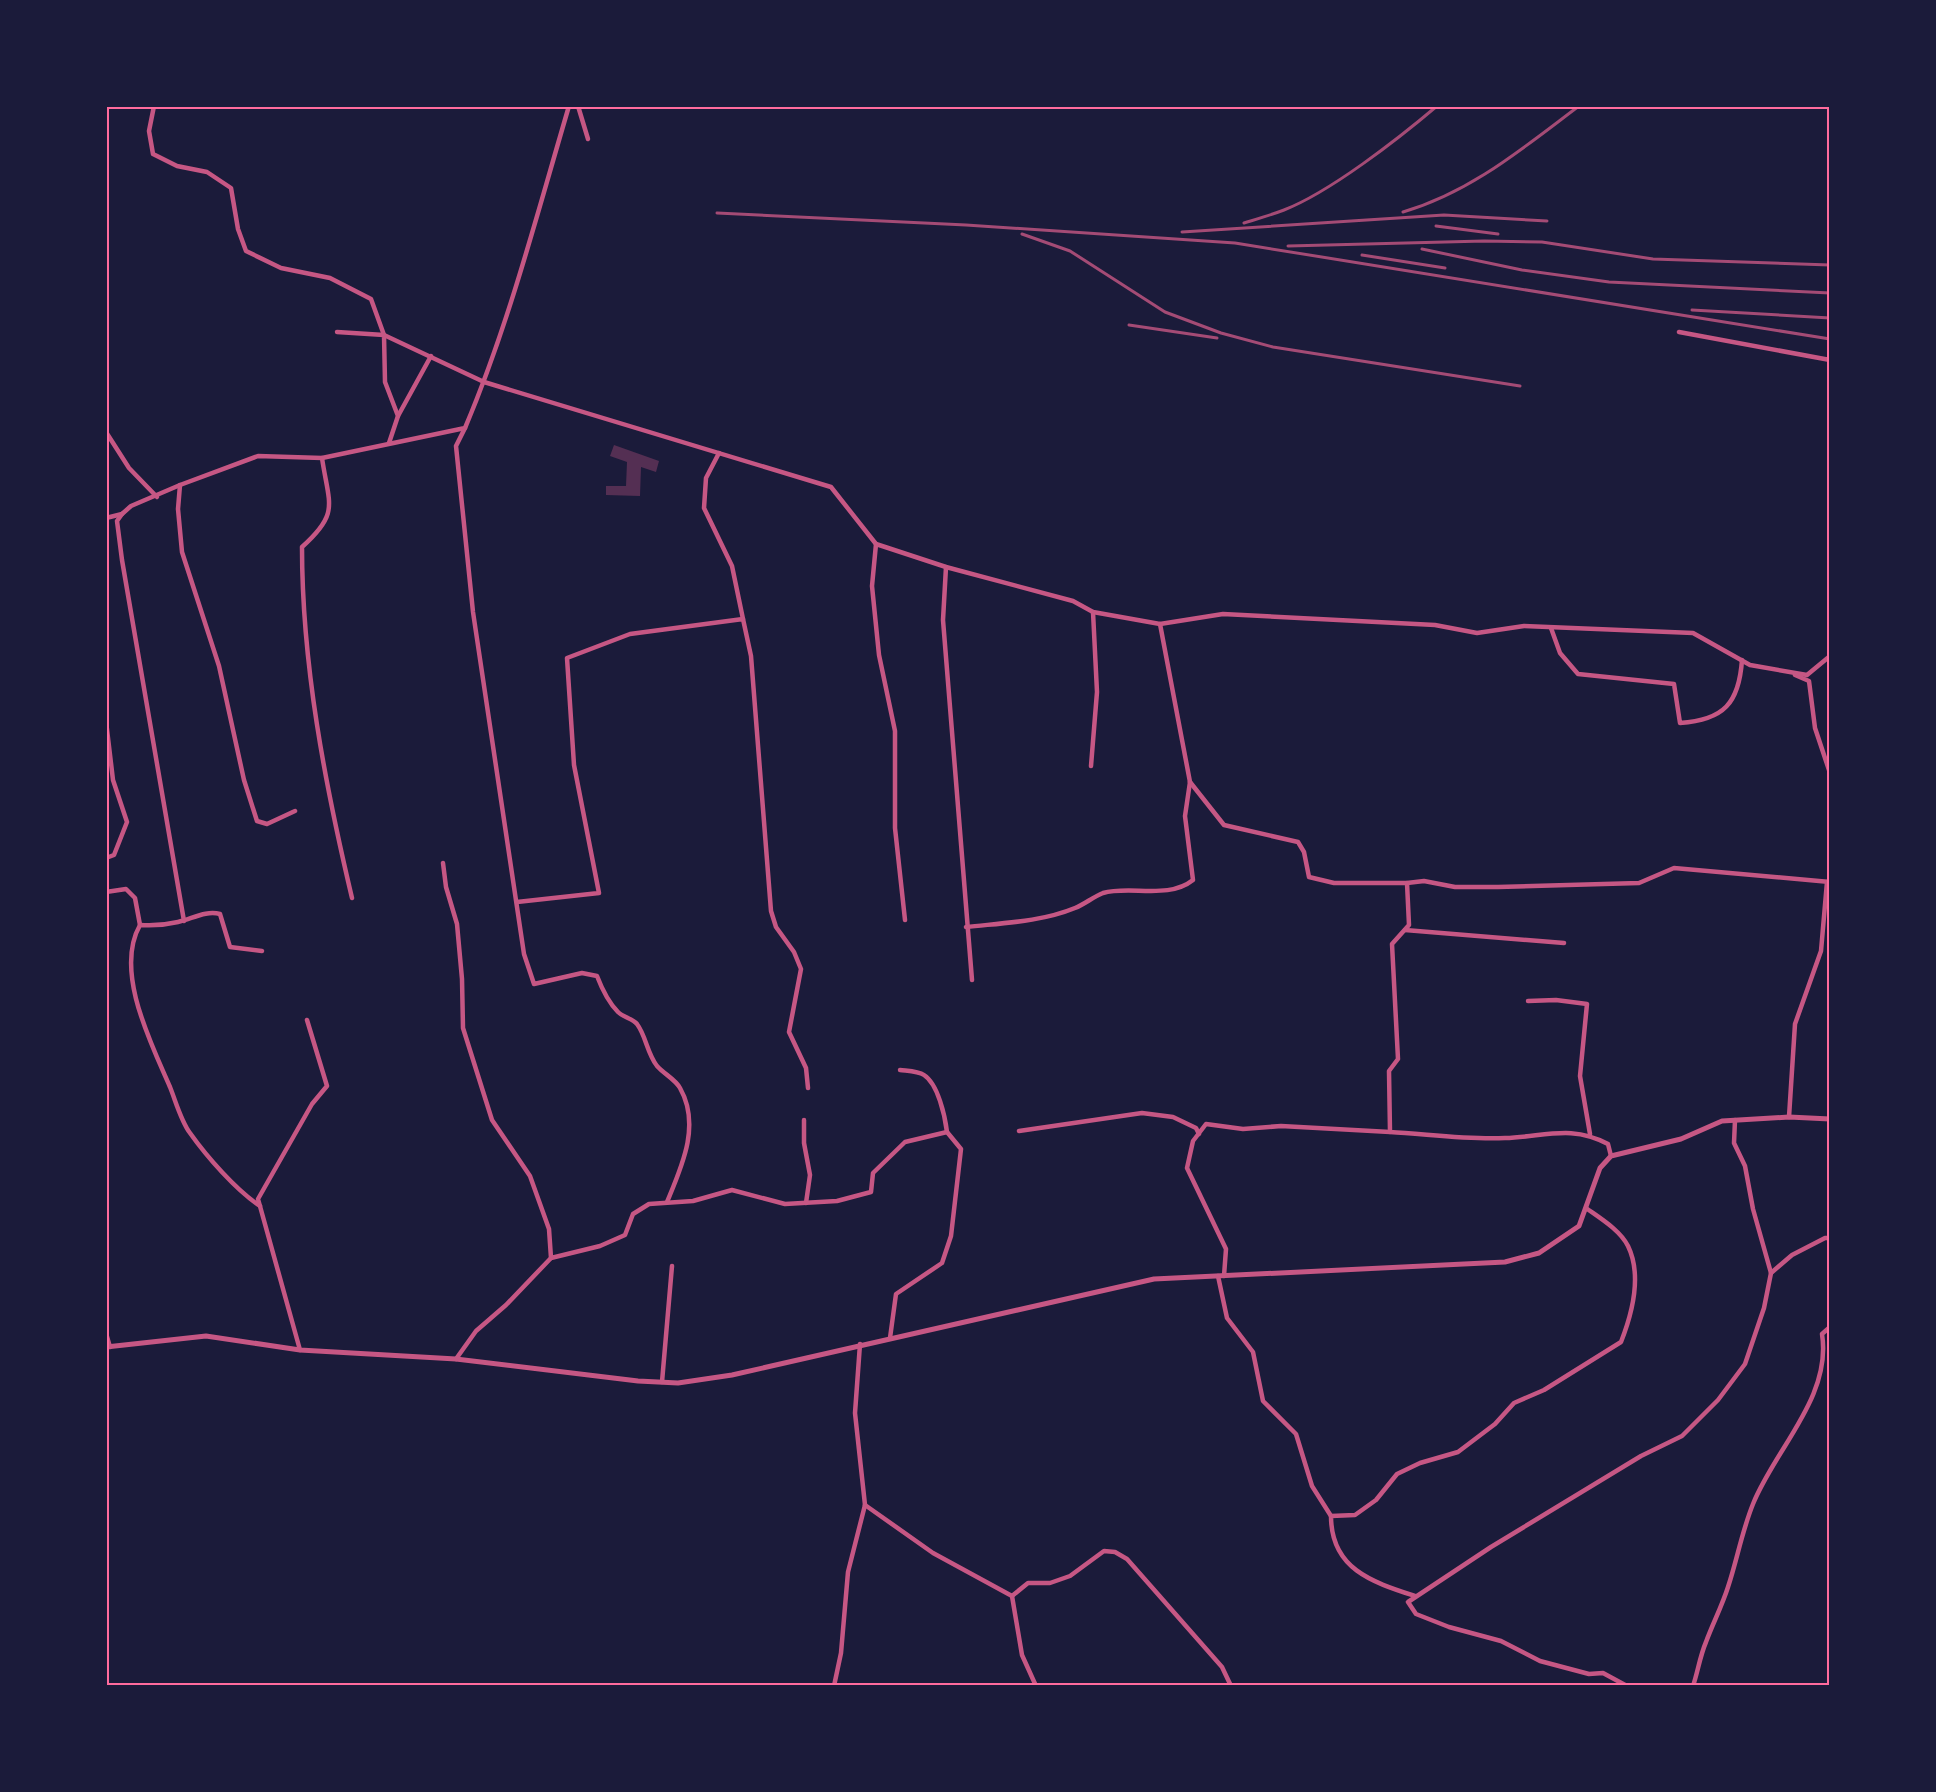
<svg xmlns="http://www.w3.org/2000/svg" width="1936" height="1792" viewBox="0 0 1936 1792" font-family="'Roboto Condensed',sans-serif">
	<style>
		.building { fill: #542f53 }
		.lines { fill: none; stroke-linecap: round; stroke-linejoin: round }
		.minor { stroke: #c65784; stroke-width: 4.5 }
		.tertiary { stroke: #c65784; stroke-width: 5 }
		.rail { stroke: #a44b75; stroke-width: 3 }
		.neatline { fill: none; stroke: #ff6b9d; stroke-width: 2 }
	</style>
	<rect width="100%" height="100%" fill="#1b1b3a"/>
	<path class="building" d="M 614,445 L 659,461 L 656,472 L 641,467 L 640,496 L 606,495 L 606,486 L 626,486 L 627,462 L 610,456 Z"/>
	<g class="lines">
		<g class="minor">
			<path d="M 154,106 L 149,131 L 153,154 L 177,166 L 207,172 L 231,188 L 238,229 L 246,251 L 281,268 L 330,278 L 371,299 L 384,335 L 484,382 L 831,487 L 876,544 L 946,567 L 1073,601 L 1093,612 L 1160,624 L 1223,614 L 1435,625 L 1477,633 L 1524,626 L 1693,633 L 1750,665 L 1807,675 L 1830,656"/>
			<path d="M 578,106 L 588,139"/>
			<path d="M 337,332 L 384,335 L 385,382 L 398,416 L 389,443"/>
			<path d="M 1679,332 L 1830,360"/>
			<path d="M 398,416 L 431,356"/>
			<path d="M 465,428 L 456,446 L 473,612 L 524,954 L 534,984 L 582,973 L 597,976 C 602,989 608,1002 618,1012 C 623,1017 633,1019 637,1024 C 646,1036 647,1053 657,1066 C 664,1074 675,1079 680,1088 C 701,1125 682,1166 667,1202"/>
			<path d="M 106,432 L 129,468 L 157,497"/>
			<path d="M 719,453 L 706,478 L 704,508 L 732,566 L 743,619"/>
			<path d="M 322,458 C 329,505 340,513 302,547 C 302,665 325,784 352,898"/>
			<path d="M 180,485 L 178,509 L 182,552 L 219,666 L 244,780 L 257,821 L 267,824 L 295,811"/>
			<path d="M 122,514 L 117,521 L 122,560 L 184,921"/>
			<path d="M 106,518 L 122,514 L 131,506 L 180,485 L 258,456 L 322,458 L 465,428 C 509,324 537,214 569,106"/>
			<path d="M 876,544 L 872,586 L 879,655 L 895,731 L 895,828 L 905,920"/>
			<path d="M 946,567 L 943,620 L 972,980"/>
			<path d="M 1551,628 L 1560,653 L 1578,674 L 1674,684 L 1680,723 C 1724,720 1739,703 1742,660"/>
			<path d="M 1795,675 L 1809,681 L 1815,728 L 1830,773"/>
			<path d="M 106,721 L 113,780 L 127,822 L 114,855 L 106,858"/>
			<path d="M 1091,766 L 1097,692 L 1093,612"/>
			<path d="M 1190,782 L 1224,825 L 1298,842 L 1304,852 L 1309,877 L 1334,883 L 1407,883 L 1409,925 L 1392,944 L 1398,1059 L 1389,1071 L 1390,1132 C 1427,1134 1467,1140 1505,1138 C 1544,1137 1571,1124 1608,1144 L 1611,1156"/>
			<path d="M 443,863 L 446,887 L 457,924 L 462,979 L 463,1028 L 492,1120 L 530,1176 L 549,1229 L 551,1258 L 506,1305 L 476,1331 L 456,1359"/>
			<path d="M 1407,883 L 1424,881 L 1455,887 L 1498,887 L 1639,883 L 1674,868 L 1830,882"/>
			<path d="M 106,892 L 126,889 L 135,898 L 140,925"/>
			<path d="M 517,902 L 599,893 L 574,765 L 567,658 L 630,634 L 743,619 L 751,656 L 771,911 L 776,927 L 794,952 L 801,969 L 789,1032 L 806,1068 L 808,1088"/>
			<path d="M 966,927 C 1002,923 1041,922 1075,908 C 1085,904 1093,897 1103,893 C 1130,885 1168,900 1193,880 L 1185,816 L 1190,782 L 1160,624"/>
			<path d="M 1405,930 L 1564,943"/>
			<path d="M 1528,1001 L 1556,1000 L 1587,1004 L 1580,1076 L 1590,1134"/>
			<path d="M 900,1070 C 908,1071 918,1071 924,1075 C 938,1084 945,1116 947,1132"/>
			<path d="M 1789,1117 L 1795,1024 L 1821,951 L 1827,882"/>
			<path d="M 804,1120 L 804,1143 L 810,1175 L 806,1203"/>
			<path d="M 1735,1120 L 1734,1143 L 1745,1166 L 1753,1209 L 1771,1273"/>
			<path d="M 1019,1131 L 1142,1113 L 1173,1117 L 1196,1128 L 1199,1134"/>
			<path d="M 260,1206 C 236,1190 207,1157 190,1133 C 181,1121 176,1102 170,1087 C 151,1043 114,971 140,925 C 153,926 165,925 178,922 C 192,919 206,910 220,914 L 230,947 L 262,951"/>
			<path d="M 551,1258 L 600,1246 L 625,1235 L 633,1214 L 649,1204 L 693,1201 L 732,1190 L 785,1204 L 837,1201 L 871,1192 L 873,1173 L 905,1142 L 947,1132 L 961,1149 L 951,1236 L 942,1263 L 896,1294 L 890,1338"/>
			<path d="M 1218,1276 L 1227,1318 L 1253,1352 L 1263,1401 L 1296,1434 L 1312,1486 L 1331,1516"/>
			<path d="M 1224,1276 L 1226,1249 L 1187,1168 L 1193,1141 L 1206,1124 L 1243,1129 L 1281,1126 L 1390,1132"/>
			<path d="M 106,1333 L 110,1347"/>
			<path d="M 300,1350 L 258,1199 L 312,1104 L 327,1086 L 307,1020"/>
			<path d="M 662,1382 L 672,1266"/>
			<path d="M 865,1505 L 933,1553 L 1012,1596"/>
			<path d="M 1012,1596 L 1028,1583 L 1050,1583 L 1070,1576 L 1104,1551 L 1115,1552 L 1127,1559 L 1222,1667 L 1231,1686"/>
			<path d="M 1012,1596 L 1022,1655 L 1036,1686"/>
			<path d="M 1415,1596 C 1372,1582 1331,1569 1331,1516 L 1355,1515 L 1376,1500 L 1397,1474 L 1420,1463 L 1458,1452 L 1495,1424 L 1514,1403 L 1544,1390 L 1621,1342 C 1632,1314 1642,1275 1628,1246 C 1620,1230 1600,1218 1586,1208"/>
			<path d="M 834,1686 L 841,1653 L 848,1572 L 865,1505 L 855,1413 L 860,1344"/>
			<path d="M 1627,1686 L 1603,1673 L 1589,1674 L 1540,1661 L 1501,1641 L 1449,1627 L 1416,1614 L 1408,1602 L 1491,1547 L 1641,1456 L 1682,1436 L 1718,1400 L 1745,1364 L 1764,1308 L 1771,1273 L 1792,1255 L 1825,1238 L 1830,1238"/>
			<path d="M 1693,1686 C 1698,1671 1700,1656 1706,1642 C 1713,1623 1722,1606 1728,1587 C 1737,1560 1742,1531 1753,1504 C 1775,1449 1832,1397 1822,1334 L 1830,1327"/>
		</g>
		<path class="tertiary" d="M 106,1347 L 206,1336 L 300,1350 L 456,1359 L 638,1381 L 678,1383 L 732,1375 L 1154,1279 L 1505,1262 L 1539,1253 L 1579,1226 L 1600,1168 L 1611,1156 L 1681,1139 L 1722,1121 L 1789,1117 L 1830,1119"/>
		<g class="rail">
			<path d="M 1403,212 C 1471,192 1523,148 1579,106"/>
			<path d="M 717,213 L 966,225 L 1235,243 L 1830,339"/>
			<path d="M 1244,223 C 1257,219 1271,215 1284,210 C 1330,192 1398,139 1437,106"/>
			<path d="M 1436,226 L 1498,234"/>
			<path d="M 1182,232 L 1444,215 L 1547,221"/>
			<path d="M 1022,234 L 1070,251 L 1165,312 L 1221,333 L 1273,347 L 1520,386"/>
			<path d="M 1288,246 L 1484,241 L 1542,242 L 1653,259 L 1830,265"/>
			<path d="M 1422,249 L 1522,270 L 1609,282 L 1830,293"/>
			<path d="M 1362,255 L 1445,268"/>
			<path d="M 1692,310 L 1830,318"/>
			<path d="M 1129,325 L 1217,338"/>
		</g>
	</g>
	<rect width="1936" height="1792" fill="none" stroke="#1b1b3a" stroke-width="216"/>
	<rect x="108" y="108" width="1720" height="1576" class="neatline"/>
</svg>
